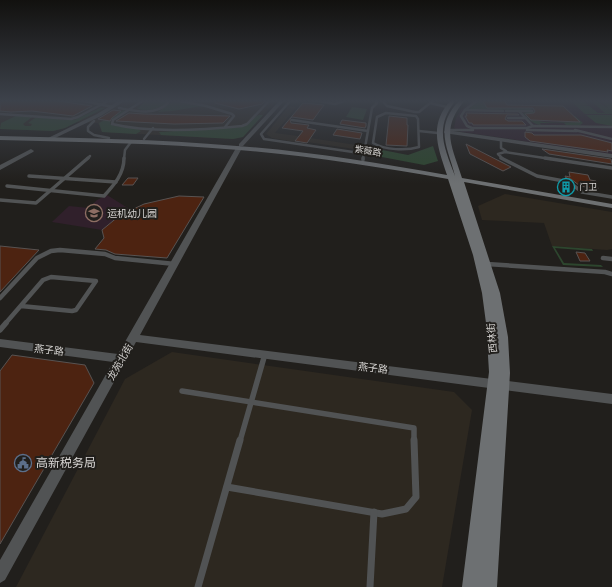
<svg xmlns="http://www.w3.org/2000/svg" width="612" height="587" viewBox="0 0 612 587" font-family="Roboto,'Noto Sans SC',sans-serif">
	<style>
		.built { fill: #2d2820 }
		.education { fill: #30202b }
		.green { fill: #2d462e }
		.building { fill: #4d2311; stroke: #585352 }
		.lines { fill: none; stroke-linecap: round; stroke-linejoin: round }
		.lane-far4 { stroke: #515354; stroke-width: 2.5 }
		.lane-far3 { stroke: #515354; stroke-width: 3.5 }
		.lane-far2 { stroke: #515354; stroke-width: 4.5 }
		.lane-far1 { stroke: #515354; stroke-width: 5.5 }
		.lane { stroke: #515354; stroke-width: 7 }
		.street { fill: #515354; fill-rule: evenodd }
		.secondary { fill: #6d7072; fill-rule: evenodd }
		.labels { text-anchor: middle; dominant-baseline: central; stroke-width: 4; stroke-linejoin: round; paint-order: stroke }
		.far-street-label { font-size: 9px; fill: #d6d4d2; stroke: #211f1c }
		.far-poi-label { font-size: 9px; fill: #d6d4d2; stroke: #211f1c; text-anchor: start }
		.poi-label { font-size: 10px; fill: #d6d4d2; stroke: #211f1c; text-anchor: start }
		.street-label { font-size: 10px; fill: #d6d4d2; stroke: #211f1c }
		.near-poi-label { font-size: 12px; fill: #d6d4d2; stroke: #211f1c; text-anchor: start }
	</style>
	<rect width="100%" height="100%" fill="#211f1c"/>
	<g class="built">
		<path d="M 0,100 L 277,100 L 243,137 L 233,139 L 102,132 L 98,123 L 76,122 L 65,128 L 53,131 L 0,129 Z"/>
		<path d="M 289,106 L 296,107 L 275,133 L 298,136 L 295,142 L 272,138 L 266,134 Z"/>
		<path d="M 310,138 L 363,146 L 361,150 L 307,142 Z"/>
		<path d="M 505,194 L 612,212 L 612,249 L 607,250 L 552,246 L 544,223 L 482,220 L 478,206 Z"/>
		<path d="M 172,352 L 454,392 L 472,410 L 442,587 L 16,587 L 125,379 Z"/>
	</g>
	<g class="education">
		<path d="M 472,100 L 612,100 L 612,154 L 462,132 L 454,128 L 456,118 L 461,110 Z"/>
		<path d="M 107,195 L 131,210 L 119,216 L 102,230 L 52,222 L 69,206 L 89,208 L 97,200 Z"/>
	</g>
	<g class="green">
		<path d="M 147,100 L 165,100 L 166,103 C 158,110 148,111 137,109 Z"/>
		<path d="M 479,100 L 497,108 L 530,108 L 532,110 L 469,109 Z"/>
		<path d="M 570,100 L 583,100 L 588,105 L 579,105 L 589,106 L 598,113 L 605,113 L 590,100 L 596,100 L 609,109 L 599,100 L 612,100 L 612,109 L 610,109 L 612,110 L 612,114 L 585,114 Z"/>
		<path d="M 173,101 L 190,104 L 188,105 L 193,104 L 202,106 L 172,111 L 158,112 Z"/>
		<path d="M 352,107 L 367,109 L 363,120 L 346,117 Z"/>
		<path d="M 100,108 L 105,108 L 65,128 L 53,131 L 0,129 L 1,123 L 18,115 L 32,117 L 23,124 L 25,126 L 31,126 L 32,124 L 28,123 L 35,118 L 42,117 L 66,120 L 74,120 Z"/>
		<path d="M 124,110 L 125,111 L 111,120 L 110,124 C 119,129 134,125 141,131 L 136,134 L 102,132 L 99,123 Z"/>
		<path d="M 533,111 L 535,113 L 526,114 C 537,126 561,122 577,122 L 573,116 L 575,116 L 583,123 L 579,126 L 566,125 L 564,123 L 540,123 L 541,125 C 532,124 529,119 523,113 Z"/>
		<path d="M 259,115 L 263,115 L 243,137 L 233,139 L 161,135 L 159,132 L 241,127 C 249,125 252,117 259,115 Z"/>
		<path d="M 586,115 L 612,115 L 612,126 L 596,123 Z"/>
		<path d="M 433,146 L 438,161 L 424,165 L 366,154 L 367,147 L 408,155 Z"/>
		<path d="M 552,246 L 592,249 L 593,251 L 555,248 L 564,263 L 601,265 L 603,267 L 563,265 Z"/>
	</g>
	<g class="building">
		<path d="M 0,100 L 52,100 L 92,106 L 73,116 L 32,111 L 11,112 L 0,111 Z"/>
		<path d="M 216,100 L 265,100 L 265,101 L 262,104 L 239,109 L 215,103 Z"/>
		<path d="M 482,100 L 504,100 L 507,105 L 563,106 L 580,122 L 531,120 L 525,114 L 534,113 L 535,111 L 533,108 L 487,108 Z"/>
		<path d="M 303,103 L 324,105 L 313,120 L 292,117 L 290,119 L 291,123 L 309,125 L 307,128 L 316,130 L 307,143 L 295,141 L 303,131 L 282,128 Z"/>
		<path d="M 113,110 L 121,111 L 112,118 L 110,121 L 98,119 Z"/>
		<path d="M 129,113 L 144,114 L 230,116 L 223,123 L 174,124 L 116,121 Z"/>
		<path d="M 466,113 L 518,114 L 519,115 L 507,115 L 505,119 L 508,121 L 522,121 L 526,125 L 473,125 L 472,123 L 469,123 L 465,116 L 467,116 Z"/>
		<path d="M 389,116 L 407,118 L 407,125 L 408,125 L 407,146 L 386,145 Z"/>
		<path d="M 342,120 L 366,123 L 366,126 L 365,128 L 340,124 Z"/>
		<path d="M 337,129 L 362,133 L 360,139 L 333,135 Z"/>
		<path d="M 525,132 L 532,133 L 534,135 L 581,135 L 612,143 L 612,151 L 607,150 L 608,152 L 530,141 L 525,137 Z"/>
		<path d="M 466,144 L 511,167 L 503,171 L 470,154 Z"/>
		<path d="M 542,149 L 611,159 L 612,164 L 549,154 Z"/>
		<path d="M 569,172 L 588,175 L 590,180 L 596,181 L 598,189 L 580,186 L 571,179 L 566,178 L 565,176 L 570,177 Z"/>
		<path d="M 128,178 L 138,178 L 133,185 L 122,185 Z"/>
		<path d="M 179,196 L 204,197 L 167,258 L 115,254 L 106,250 L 95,249 L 104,238 L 102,230 L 119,216 L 144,204 Z"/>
		<path d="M 0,246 L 39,250 L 0,292 Z"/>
		<path d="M 576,252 L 585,253 L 590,261 L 580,261 Z"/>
		<path d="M 12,355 L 85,365 L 94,383 L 0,544 L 0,371 Z"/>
	</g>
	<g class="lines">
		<g class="lane-far4">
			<path d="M 79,100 L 113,107"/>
			<path d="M 144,100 L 113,120 L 112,124 C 149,133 203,130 242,126 L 247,124 L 270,100"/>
			<path d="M 174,100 L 206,106 L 232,114 L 234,116 L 225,127"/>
			<path d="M 291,100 L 261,134 L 264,139 L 353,152 L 361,152 L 365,149"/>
			<path d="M 313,100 L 335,104 L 347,100"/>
			<path d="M 382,100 L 387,106 L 415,112 L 419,112 L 430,103"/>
			<path d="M 434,100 L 430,103 L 447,107"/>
			<path d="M 478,100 L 465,110 L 461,116 L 467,126 L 472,128 L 527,128 L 533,126 L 612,127"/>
			<path d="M 119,108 C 135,111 155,116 168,103 L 167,100"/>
			<path d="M 465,110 L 503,111"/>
			<path d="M 506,111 L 532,111"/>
			<path d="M 519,111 L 533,126"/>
			<path d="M 386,113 L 416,116 L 418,119 L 419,147 C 406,151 385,150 373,143 L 377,117 Z"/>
			<path d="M 0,114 L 71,119 L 78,117 L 110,100"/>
			<path d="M 508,118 L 526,118"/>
			<path d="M 292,120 L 368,131"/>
			<path d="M 94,121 L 88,127 L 88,131 L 94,135 L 109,138"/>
			<path d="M 446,130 L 473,130"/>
			<path d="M 527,130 L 577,131"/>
			<path d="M 575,130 L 612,139"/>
			<path d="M 419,131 L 438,133"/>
			<path d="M 144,139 L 153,128"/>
			<path d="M 501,140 L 501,148 L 506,151"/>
			<path d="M 87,159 L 90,156"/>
			<path d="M 124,159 L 125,150 L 131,142"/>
			<path d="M 363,159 L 372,108 L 377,103 L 375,100"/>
			<path d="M 503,159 L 498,154 L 505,152 L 551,159"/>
		</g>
		<g class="lane-far3">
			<path d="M 501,158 L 537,176 L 569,182 L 582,192 L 612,197"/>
			<path d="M 545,158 L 612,168"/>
			<path d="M 363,160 L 363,158"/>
			<path d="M 29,176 L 116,182"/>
			<path d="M 7,186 L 104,196 C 114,185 124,174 124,158"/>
			<path d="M 0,200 L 36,203 L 88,158"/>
		</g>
		<g class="lane-far2">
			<path d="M 603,258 L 612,259"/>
			<path d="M 487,264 L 605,272 L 612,274"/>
			<path d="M 0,298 L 37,258 L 51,251 L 60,250 L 105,254 L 115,258 L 175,264"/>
			<path d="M 5,324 L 43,280 L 51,277 L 96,281 L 76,310 L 72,311 L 21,306"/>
		</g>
		<g class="lane-far1">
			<path d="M 0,330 L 6,323"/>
			<path d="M 182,391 L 414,428 L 414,441"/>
			<path d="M 240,441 L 265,354"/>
		</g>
		<g class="lane">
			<path d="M 227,487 L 382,514 L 406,509 L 416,497 L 414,440"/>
			<path d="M 198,587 L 240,440"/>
			<path d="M 370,587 L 374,512"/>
		</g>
		<g class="street">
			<path d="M 120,100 L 126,100 L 101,116 L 51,140 L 46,139 L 97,114 Z"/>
			<path d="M 280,100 L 285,100 L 243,146 L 239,146 L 239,144 Z"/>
			<path d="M 446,130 L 612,154 L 612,158 L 444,133 L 444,131 Z"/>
			<path d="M 239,146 L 242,148 L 140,335 L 612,394 L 612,404 L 136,342 L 5,580 L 0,583 L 0,560 L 113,362 L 0,347 L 0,339 L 118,354 L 236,148 Z"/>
			<path d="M 31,149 L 34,151 L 33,152 L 0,170 L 0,165 Z"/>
		</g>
		<path class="secondary" d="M 451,100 L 456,100 C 434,128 444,146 455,176 C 448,147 433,127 460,100 L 465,100 C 440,129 452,146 462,178 L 612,204 L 612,208 L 464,182 L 500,293 L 508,337 L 510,373 L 497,587 L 462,587 L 489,372 L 486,323 L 482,293 L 473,255 L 448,179 C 379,167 309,156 239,150 C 159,143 80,142 0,140 L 0,136 C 79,138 158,139 237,146 C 307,151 377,163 447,175 C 438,147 428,125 451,100 Z"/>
	</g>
	<linearGradient id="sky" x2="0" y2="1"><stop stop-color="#12110f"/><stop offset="0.55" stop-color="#3d424b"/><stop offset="1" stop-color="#3d424b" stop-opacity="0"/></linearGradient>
	<rect width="612" height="183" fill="url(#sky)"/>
	<defs>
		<g id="building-ring" transform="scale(0.9)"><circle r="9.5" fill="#211f1c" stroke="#0f9aa8" stroke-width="1.5"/><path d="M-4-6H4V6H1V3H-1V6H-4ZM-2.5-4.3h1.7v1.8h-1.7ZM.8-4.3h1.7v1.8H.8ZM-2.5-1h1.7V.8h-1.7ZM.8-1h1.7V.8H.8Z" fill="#0f9aa8"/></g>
		<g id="school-ring" transform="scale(0.9)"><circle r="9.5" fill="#211f1c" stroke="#8d6e63" stroke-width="1.5"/><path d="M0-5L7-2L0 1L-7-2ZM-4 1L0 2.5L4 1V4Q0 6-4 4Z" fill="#8d6e63"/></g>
		<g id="civic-ring" transform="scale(0.9)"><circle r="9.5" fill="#211f1c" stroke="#5c6f8a" stroke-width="1.5"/><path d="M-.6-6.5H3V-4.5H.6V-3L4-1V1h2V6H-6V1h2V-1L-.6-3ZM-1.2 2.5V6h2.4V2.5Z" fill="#5c6f8a"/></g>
	</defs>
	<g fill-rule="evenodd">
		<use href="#building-ring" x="566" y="187"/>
		<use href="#school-ring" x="94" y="213"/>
		<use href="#civic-ring" x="23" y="463"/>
	</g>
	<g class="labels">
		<g class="far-street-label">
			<text transform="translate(368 151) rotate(9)">紫薇路</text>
		</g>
		<g class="far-poi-label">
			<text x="579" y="187">门卫</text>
		</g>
		<g class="poi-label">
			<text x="107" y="213">运机幼儿园</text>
		</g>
		<g class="street-label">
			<text transform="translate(492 338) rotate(-95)">西林街</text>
			<text transform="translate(49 350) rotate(7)">燕子路</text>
			<text transform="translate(120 362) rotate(-60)">龙苑北街</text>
			<text transform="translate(373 368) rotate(7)">燕子路</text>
		</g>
		<g class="near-poi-label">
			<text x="36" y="463">高新税务局</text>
		</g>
	</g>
</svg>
